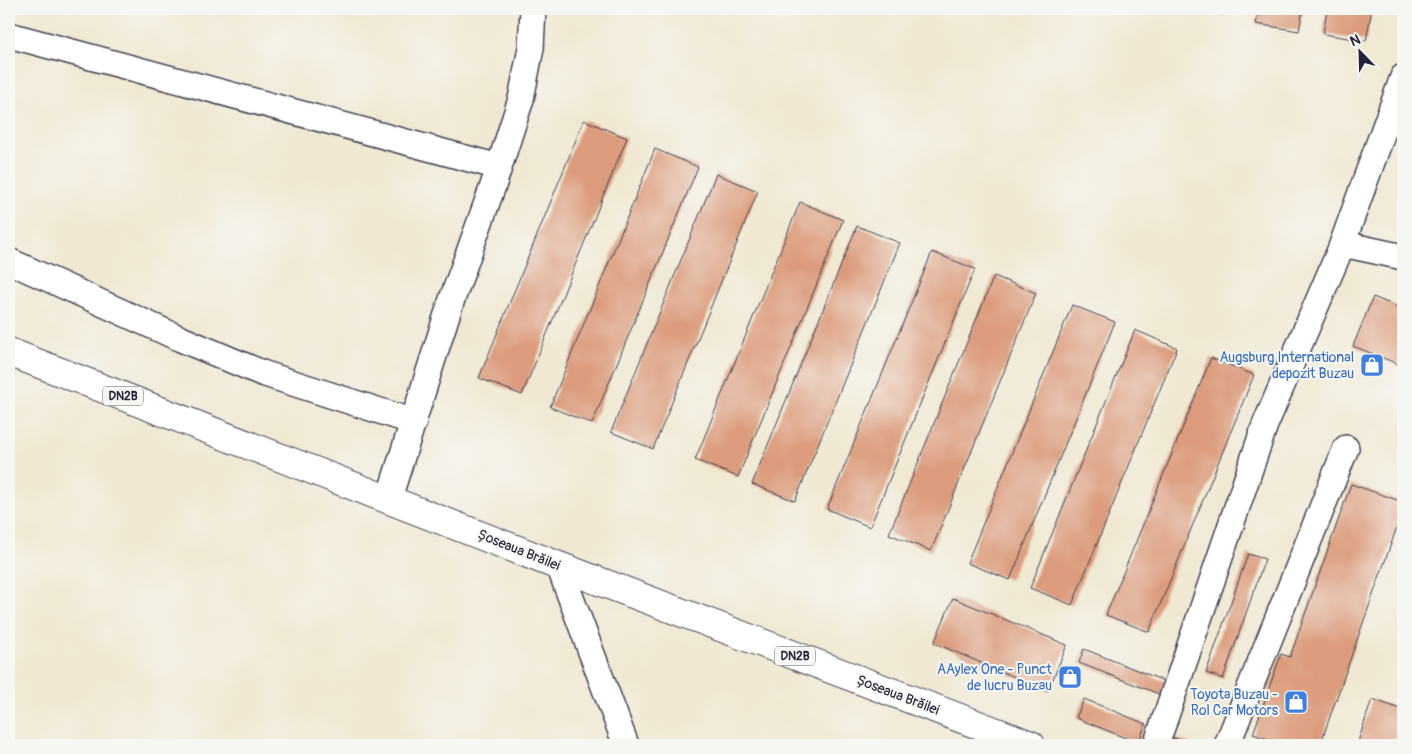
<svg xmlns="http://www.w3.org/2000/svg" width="1412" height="754" viewBox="0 0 1412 754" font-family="Pangolin,sans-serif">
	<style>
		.building { fill: #db9b7b }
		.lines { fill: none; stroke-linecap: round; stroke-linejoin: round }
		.minor-casing { stroke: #414052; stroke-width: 28 }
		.major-casing { stroke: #414052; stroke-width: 30 }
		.minor { stroke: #fff; stroke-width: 25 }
		.major { stroke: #fff; stroke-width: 28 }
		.labels { text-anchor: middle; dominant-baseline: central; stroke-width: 4; stroke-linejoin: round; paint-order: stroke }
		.shield { fill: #f6f6f2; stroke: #626272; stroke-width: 1 }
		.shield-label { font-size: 12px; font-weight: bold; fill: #22223b }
		.shop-label { font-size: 14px; fill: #366cbe; stroke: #f6f6f2; text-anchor: end }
		.street-label { font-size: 14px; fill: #22223b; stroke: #f6f6f2 }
	</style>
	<rect width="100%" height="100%" fill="#f6f6f2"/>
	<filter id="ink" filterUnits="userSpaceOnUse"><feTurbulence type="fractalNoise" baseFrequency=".02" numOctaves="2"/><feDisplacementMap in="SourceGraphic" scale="10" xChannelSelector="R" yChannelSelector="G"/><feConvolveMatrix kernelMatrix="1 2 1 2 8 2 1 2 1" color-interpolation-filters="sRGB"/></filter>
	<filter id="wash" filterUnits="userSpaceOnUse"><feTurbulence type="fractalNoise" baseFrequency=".0096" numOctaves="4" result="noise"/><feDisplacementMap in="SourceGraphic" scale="20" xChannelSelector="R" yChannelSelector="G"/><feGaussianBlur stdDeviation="1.12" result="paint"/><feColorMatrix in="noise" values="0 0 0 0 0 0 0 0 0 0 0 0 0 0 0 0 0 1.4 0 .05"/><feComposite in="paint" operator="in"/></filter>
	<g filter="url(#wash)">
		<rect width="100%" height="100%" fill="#f0e8d2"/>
		<g id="blocks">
			<g class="building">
				<path d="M 1191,9 L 1225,9 L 1224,15 Z"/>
				<path d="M 1259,9 L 1303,9 L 1299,31 L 1256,24 Z"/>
				<path d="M 1327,9 L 1372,9 L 1366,41 L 1323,34 Z"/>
				<path d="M 584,120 L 627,138 L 522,395 L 479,378 Z"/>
				<path d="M 655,149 L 698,167 L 592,424 L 550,407 Z"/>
				<path d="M 716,174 L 758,191 L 653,449 L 611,432 Z"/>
				<path d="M 800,202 L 843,220 L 738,477 L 695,460 Z"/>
				<path d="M 857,226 L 900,243 L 795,501 L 752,484 Z"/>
				<path d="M 932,252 L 975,269 L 870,527 L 827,509 Z"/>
				<path d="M 994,276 L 1036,293 L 931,551 L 889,534 Z"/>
				<path d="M 1373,297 L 1403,309 L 1403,366 L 1353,346 Z"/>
				<path d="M 1072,305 L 1115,322 L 1010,580 L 967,563 Z"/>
				<path d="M 1135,330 L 1177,348 L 1072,605 L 1030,588 Z"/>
				<path d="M 1211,358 L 1254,375 L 1149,632 L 1106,615 Z"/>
				<path d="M 1351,484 L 1403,502 L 1403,510 L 1320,745 L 1286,745 L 1253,734 L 1281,654 L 1290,657 Z"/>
				<path d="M 1248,554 L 1265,559 L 1223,679 L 1206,673 Z"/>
				<path d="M 953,598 L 1067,645 L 1048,691 L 934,643 Z"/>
				<path d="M 1084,649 L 1169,683 L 1164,696 L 1079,663 Z"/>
				<path d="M 1084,699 L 1146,724 L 1138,743 L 1076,718 Z"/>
				<path d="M 1372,699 L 1403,710 L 1403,745 L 1357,745 Z"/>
				<path d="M 1174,738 L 1194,745 L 1171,745 Z"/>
			</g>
		</g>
	</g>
	<g filter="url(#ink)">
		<use href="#blocks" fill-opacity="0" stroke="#414052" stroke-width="1"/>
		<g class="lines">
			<g class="minor-casing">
				<g id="minor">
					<path d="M 9,35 L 499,167"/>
					<path d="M 1343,244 L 1403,257"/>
					<path d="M 9,261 L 181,339 L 262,373 L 414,422"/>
					<path d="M 389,498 L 450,305 L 494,183 L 521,99 L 531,48 L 533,9"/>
					<path d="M 559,566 L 626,745"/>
					<path d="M 1156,745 L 1265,425 L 1340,250 L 1403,77"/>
					<path d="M 1227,745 L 1346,448"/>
				</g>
			</g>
			<g class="major-casing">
				<path id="major" d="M 9,352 L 559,566 L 1031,745"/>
			</g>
			<use href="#minor" class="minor"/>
			<use href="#major" class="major"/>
		</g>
	</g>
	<defs>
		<g id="shop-square" transform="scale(1.25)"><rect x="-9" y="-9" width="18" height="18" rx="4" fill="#3f7fe0" stroke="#f6f6f2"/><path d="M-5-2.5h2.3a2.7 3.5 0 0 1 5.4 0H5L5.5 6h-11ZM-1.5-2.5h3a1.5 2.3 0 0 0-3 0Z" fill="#fff"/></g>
	</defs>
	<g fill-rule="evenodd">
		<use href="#shop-square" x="1372" y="365"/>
		<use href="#shop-square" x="1070" y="677"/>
		<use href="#shop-square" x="1296" y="702"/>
	</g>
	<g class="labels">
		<g class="shield">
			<rect x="103" y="386.5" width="40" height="19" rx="4"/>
			<rect x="775" y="646.5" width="40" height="19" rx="4"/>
		</g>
		<g class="shield-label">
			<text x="123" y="396">DN2B</text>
			<text x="795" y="656">DN2B</text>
		</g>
		<g class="shop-label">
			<text x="1354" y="357">Augsburg International<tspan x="1354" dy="16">depozit Buzau</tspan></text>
			<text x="1052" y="669">AAylex One - Punct<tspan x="1052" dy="16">de lucru Buzau</tspan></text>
			<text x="1278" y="694">Toyota Buzau -<tspan x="1278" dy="16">Rol Car Motors</tspan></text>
		</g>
		<g class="street-label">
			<text transform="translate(519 550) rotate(22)">Șoseaua Brăilei</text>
			<text transform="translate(898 695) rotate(21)">Șoseaua Brăilei</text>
		</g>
	</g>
	<rect width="1412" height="754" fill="none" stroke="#f6f6f2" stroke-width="30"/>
	<g transform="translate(1360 52) rotate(337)" stroke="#f6f6f2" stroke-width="4" paint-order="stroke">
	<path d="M0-4L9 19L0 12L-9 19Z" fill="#22223b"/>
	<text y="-8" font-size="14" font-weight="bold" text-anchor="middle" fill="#22223b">N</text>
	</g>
</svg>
